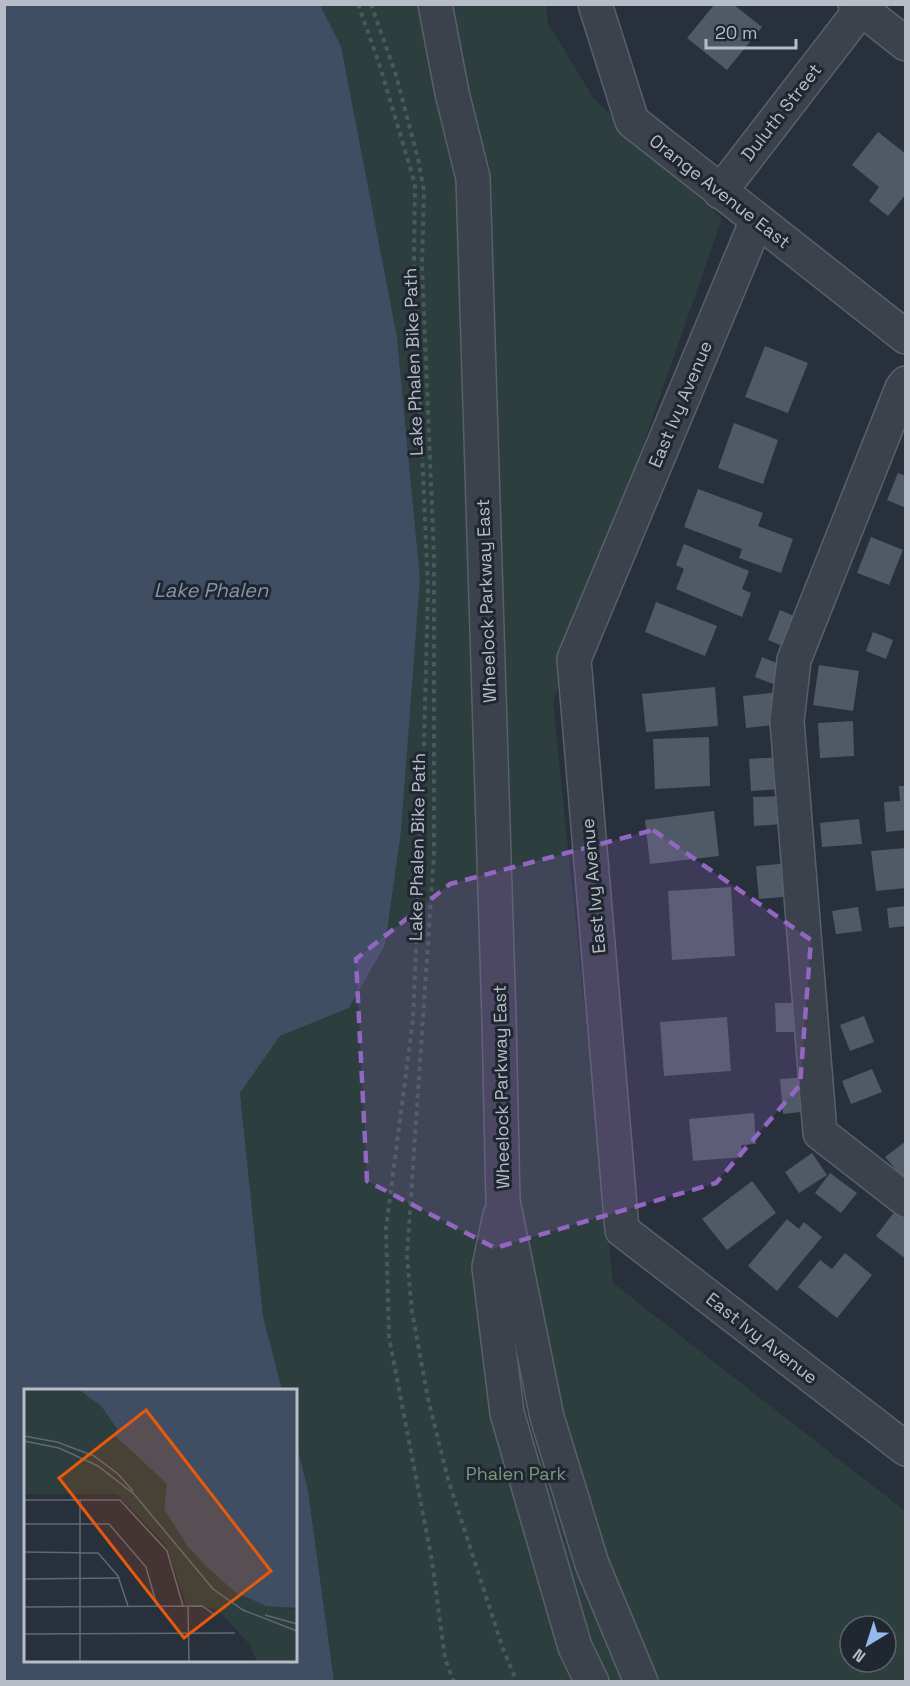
<svg xmlns="http://www.w3.org/2000/svg" width="910" height="1686" viewBox="0 0 910 1686" font-family="'Space Grotesk',sans-serif">
	<style>
		.green { fill: #2c3e3e; fill-rule: evenodd }
		.water { fill: #3f4e62 }
		.building { fill: #505a67 }
		.lines { fill: none; stroke-linecap: round; stroke-linejoin: round }
		.minor-casing { stroke: #59606a; stroke-width: 36 }
		.path { stroke: #49595c; stroke-width: 4; stroke-dasharray: 4.5 4.5; stroke-linecap: butt }
		.minor { stroke: #3b424c; stroke-width: 33 }
		.marked { fill: #9366c2; fill-opacity: 0.2; stroke: #9366c2; stroke-width: 4.5; stroke-dasharray: 12 8; stroke-linejoin: round }
		.labels { text-anchor: middle; dominant-baseline: central; stroke-width: 6; stroke-linejoin: round; paint-order: stroke }
		.street-label { font-size: 18px; fill: #b7bdc7; stroke: #202731 }
		.park-label { font-size: 18px; fill: #779a7f; stroke: #202731 }
		.water-label { font-size: 20px; font-style: italic; fill: #8294ab; stroke: #202731 }
		.inset-road { fill: none; stroke: #616873; stroke-width: 1.5 }
		.view { fill: #e8590c; fill-opacity: 0.15; stroke: #e8590c; stroke-width: 3 }
		.inset-edge { fill: none; stroke: #b7bdc7; stroke-width: 3 }
	</style>
	<rect width="100%" height="100%" fill="#27303b"/>
	<path class="green" d="M 320,5 L 546,5 L 548,23 L 594,99 L 722,219 L 553,702 L 613,1283 L 905,1511 L 905,1681 L 334,1681 L 308,1490 L 296,1442 L 296,1390 L 282,1390 L 263,1316 L 240,1093 L 280,1036 L 349,1008 L 385,945 L 420,578 L 397,337 L 341,46 ZM 850,1626 L 886,1626 L 886,1662 L 850,1662 Z"/>
	<path class="water" d="M 5,4 L 320,5 L 341,46 L 397,337 L 420,578 L 401,831 L 385,945 L 349,1008 L 280,1036 L 240,1093 L 263,1316 L 282,1390 L 26,1390 L 26,1660 L 296,1660 L 296,1442 L 308,1490 L 334,1681 L 5,1681 Z"/>
	<g class="building">
		<path d="M 714,5 L 734,5 L 762,27 L 727,70 L 687,38 Z"/>
		<path d="M 878,132 L 906,154 L 906,194 L 888,216 L 869,201 L 879,187 L 852,165 Z"/>
		<path d="M 765,346 L 808,363 L 788,413 L 745,397 Z"/>
		<path d="M 734,423 L 778,440 L 763,484 L 718,468 Z"/>
		<path d="M 898,473 L 906,476 L 906,508 L 887,500 Z"/>
		<path d="M 698,489 L 763,513 L 758,526 L 793,539 L 781,573 L 739,558 L 742,549 L 684,527 Z"/>
		<path d="M 871,537 L 903,550 L 889,585 L 857,573 Z"/>
		<path d="M 684,544 L 749,571 L 742,589 L 751,593 L 742,617 L 676,589 L 684,569 L 676,565 Z"/>
		<path d="M 656,602 L 717,626 L 705,656 L 645,632 Z"/>
		<path d="M 780,610 L 808,622 L 795,651 L 768,640 Z"/>
		<path d="M 873,632 L 893,640 L 886,659 L 866,651 Z"/>
		<path d="M 762,657 L 791,669 L 784,688 L 755,677 Z"/>
		<path d="M 819,665 L 859,671 L 853,711 L 813,705 Z"/>
		<path d="M 715,687 L 718,726 L 646,732 L 642,694 Z"/>
		<path d="M 780,692 L 783,724 L 746,728 L 743,696 Z"/>
		<path d="M 853,721 L 854,756 L 820,758 L 818,723 Z"/>
		<path d="M 709,737 L 710,786 L 655,789 L 653,739 Z"/>
		<path d="M 781,757 L 783,789 L 751,791 L 749,759 Z"/>
		<path d="M 899,786 L 906,786 L 906,830 L 886,832 L 884,802 L 900,801 Z"/>
		<path d="M 784,796 L 785,824 L 754,826 L 753,797 Z"/>
		<path d="M 714,811 L 719,856 L 650,864 L 645,820 Z"/>
		<path d="M 859,819 L 862,844 L 822,847 L 820,823 Z"/>
		<path d="M 906,848 L 906,888 L 876,891 L 871,851 Z"/>
		<path d="M 791,863 L 794,896 L 759,899 L 756,866 Z"/>
		<path d="M 731,887 L 735,956 L 672,960 L 668,891 Z"/>
		<path d="M 906,906 L 906,926 L 889,928 L 887,908 Z"/>
		<path d="M 858,907 L 862,931 L 836,934 L 832,911 Z"/>
		<path d="M 775,1003 L 801,1003 L 802,1032 L 776,1032 Z"/>
		<path d="M 864,1016 L 874,1042 L 850,1051 L 840,1025 Z"/>
		<path d="M 727,1017 L 731,1071 L 664,1076 L 660,1022 Z"/>
		<path d="M 872,1069 L 882,1092 L 851,1104 L 842,1081 Z"/>
		<path d="M 805,1077 L 809,1111 L 783,1114 L 780,1079 Z"/>
		<path d="M 754,1113 L 756,1144 L 741,1145 L 743,1157 L 693,1161 L 689,1119 Z"/>
		<path d="M 906,1141 L 906,1181 L 885,1157 Z"/>
		<path d="M 812,1153 L 827,1175 L 799,1193 L 785,1172 Z"/>
		<path d="M 830,1173 L 857,1193 L 841,1213 L 815,1193 Z"/>
		<path d="M 752,1181 L 776,1213 L 727,1250 L 702,1219 Z"/>
		<path d="M 895,1211 L 906,1220 L 906,1259 L 876,1236 Z"/>
		<path d="M 787,1219 L 799,1229 L 804,1222 L 822,1237 L 777,1291 L 748,1266 Z"/>
		<path d="M 845,1253 L 872,1275 L 837,1318 L 798,1287 L 820,1260 L 832,1269 Z"/>
	</g>
	<g class="lines">
		<g class="minor-casing">
			<g id="minor">
				<path d="M 435,4 L 452,93 L 473,178 L 499,1019 L 503,1201 L 547,1417 L 592,1564 L 641,1682"/>
				<path d="M 595,4 L 632,121 L 906,337"/>
				<path d="M 855,4 L 906,44"/>
				<path d="M 720,192 L 865,4"/>
				<path d="M 757,220 L 574,659 L 622,1230 L 906,1449"/>
				<path d="M 906,383 L 902,388 L 794,660 L 787,721 L 820,1133 L 906,1200"/>
				<path d="M 500,1215 L 489,1267 L 507,1413 L 575,1647 L 592,1682"/>
			</g>
		</g>
		<g class="path">
			<path d="M 358,4 L 379,63 L 415,184 L 414,262 L 428,589 L 423,783 L 413,1019 L 386,1228 L 389,1337 L 432,1561 L 445,1659 L 454,1682"/>
			<path d="M 371,4 L 396,75 L 418,159 L 424,191 L 422,265 L 434,558 L 434,854 L 407,1256 L 412,1312 L 428,1399 L 448,1479 L 503,1649 L 517,1682"/>
		</g>
		<use href="#minor" class="minor"/>
	</g>
	<path class="marked" d="M 653,830 L 811,940 L 800,1085 L 716,1183 L 495,1248 L 367,1181 L 356,959 L 450,884 Z"/>
	<g class="labels">
		<g class="street-label">
			<text transform="translate(781 112) rotate(-52)">Duluth Street</text>
			<text transform="translate(720 191) rotate(38)">Orange Avenue East</text>
			<text transform="translate(413 362) rotate(-92)">Lake Phalen Bike Path</text>
			<text transform="translate(680 404) rotate(-67)">East Ivy Avenue</text>
			<text transform="translate(486 601) rotate(-92)">Wheelock Parkway East</text>
			<text transform="translate(417 847) rotate(-89)">Lake Phalen Bike Path</text>
			<text transform="translate(593 886) rotate(-95)">East Ivy Avenue</text>
			<text transform="translate(501 1087) rotate(-91)">Wheelock Parkway East</text>
			<text transform="translate(762 1338) rotate(38)">East Ivy Avenue</text>
		</g>
		<g class="park-label">
			<text x="516" y="1473">Phalen Park</text>
		</g>
		<g class="water-label">
			<text x="211" y="590">Lake Phalen</text>
		</g>
	</g>
	<g transform="translate(24 1389)">
		<rect width="273" height="273" fill="#27303b"/>
		<path d="M 0,0 L 54,0 L 77,17 L 107,62 L 143,95 L 140,120 L 164,158 L 267,220 L 273,219 L 273,273 L 233,273 L 226,256 L 193,220 L 162,215 L 142,156 L 93,105 L 0,105 Z" fill="#2c3e3e"/>
		<path d="M 54,0 L 273,0 L 273,219 L 242,217 L 211,203 L 184,179 L 164,158 L 140,120 L 143,95 L 90,46 L 93,40 L 77,17 Z" fill="#3f4e62"/>
		<path class="inset-road" d="M 0,47 L 33,53 L 70,67 L 94,85 L 109,102M 0,52 L 35,59 L 74,77 L 110,105 L 189,200 L 219,221 L 273,242M 0,111 L 96,111 L 143,162 L 159,217M 56,111 L 56,273M 0,135 L 85,135 L 122,178 L 133,217M 0,163 L 74,164 L 94,187 L 104,217M 0,190 L 96,189M 164,217 L 165,273M 0,218 L 178,217 L 191,226M 241,226 L 273,235M 0,245 L 211,244"/>
		<path class="view" d="M 122,21 L 247,182 L 160,249 L 35,89 Z"/>
		<rect width="273" height="273" class="inset-edge"/>
	</g>
	<rect width="910" height="1686" fill="none" stroke="#b7bdc7" stroke-width="12"/>
	<g transform="translate(868 1644) rotate(218)"><circle r="28" fill="#202731" stroke="#5c636d" stroke-width="1.5"/>
	<path d="M0-4.5L10 22L0 15L-10 22Z" fill="#96b9ec"/>
	<text y="-9" font-size="16" font-weight="bold" text-anchor="middle" fill="#b7bdc7">N</text>
	</g>
	<path d="M706 39v9h90v-9" fill="none" stroke="#b7bdc7" stroke-width="3"/>
	<text x="715" y="39" font-size="18" fill="#b7bdc7" stroke="#202731" stroke-width="4.5" paint-order="stroke">20 m</text>
</svg>
